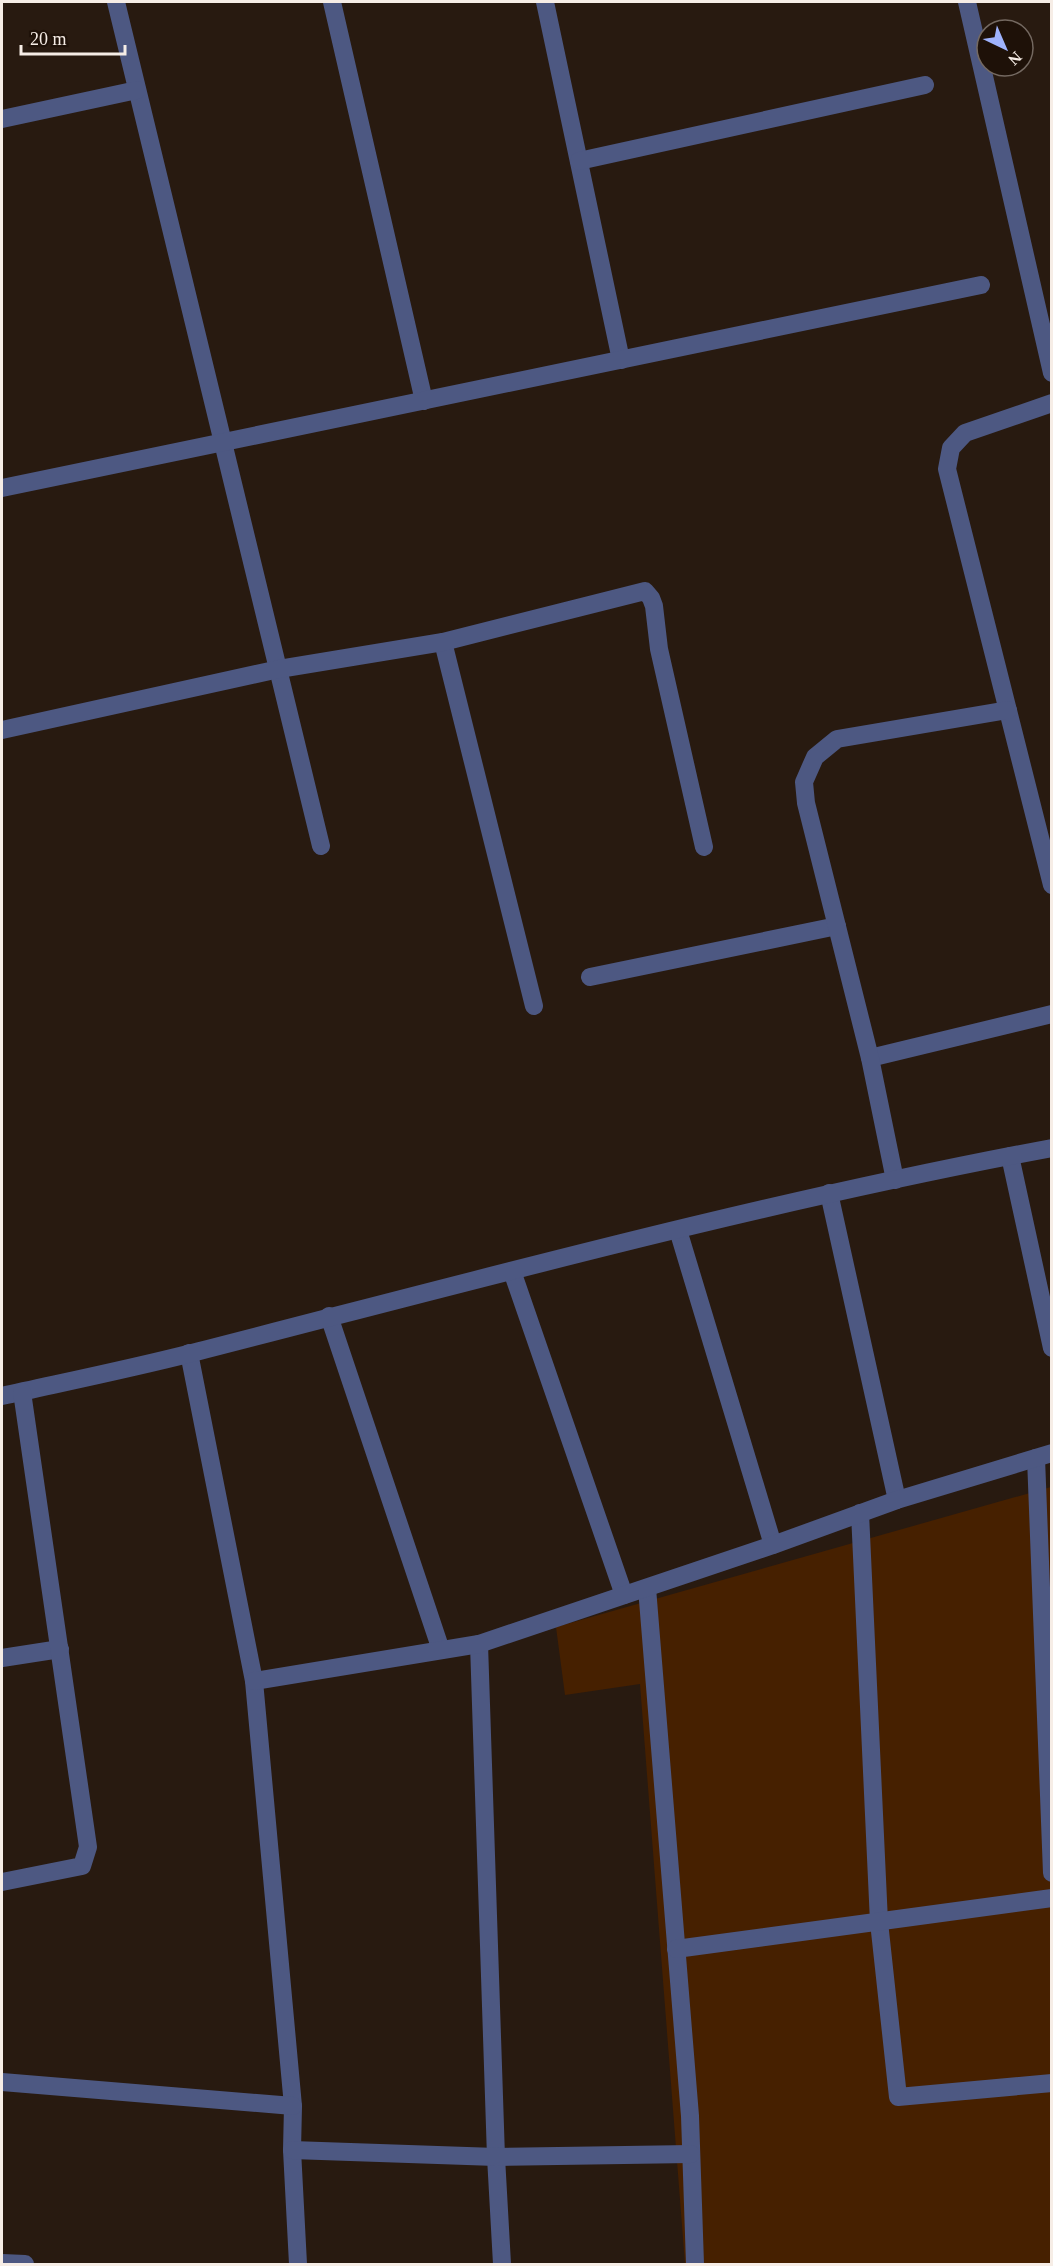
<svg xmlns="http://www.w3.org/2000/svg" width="1053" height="2266" viewBox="0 0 1053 2266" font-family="Georgia,serif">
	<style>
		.green { fill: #462000 }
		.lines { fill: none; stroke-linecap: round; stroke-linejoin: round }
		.minor { stroke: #4d5882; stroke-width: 18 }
	</style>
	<rect width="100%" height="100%" fill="#281a10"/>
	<path class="green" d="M 1051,1487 L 1051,2264 L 685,2264 L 640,1684 L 565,1695 L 556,1627 Z"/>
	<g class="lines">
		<g class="minor">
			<path d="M 116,2 L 321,846"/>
			<path d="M 332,2 L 424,401"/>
			<path d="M 545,2 L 621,360"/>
			<path d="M 967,2 L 1052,373"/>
			<path d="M 2,119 L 137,90"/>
			<path d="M 579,161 L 925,85"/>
			<path d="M 1052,403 L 965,433 L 951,448 L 947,469 L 1052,885"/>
			<path d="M 2,488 L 981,285"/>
			<path d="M 443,642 L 534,1006"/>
			<path d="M 2,730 L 279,669 L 443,642 L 645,591 L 651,598 L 654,606 L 659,649 L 704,847"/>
			<path d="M 590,977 L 837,926"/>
			<path d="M 870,1058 L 1052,1014"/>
			<path d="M 1010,1156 L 1052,1348"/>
			<path d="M 895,1180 L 870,1058 L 806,803 L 804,782 L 815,757 L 837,739 L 1008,710"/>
			<path d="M 829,1193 L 897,1500"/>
			<path d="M 678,1230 L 773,1545"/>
			<path d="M 512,1271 L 624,1595"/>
			<path d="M 329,1316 L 441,1650"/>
			<path d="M 189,1353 L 254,1681 L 293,2106 L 292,2150 L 298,2264"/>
			<path d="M 2,1396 C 65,1382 129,1369 192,1353 C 477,1280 762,1202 1052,1148"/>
			<path d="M 1036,1458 L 1052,1873"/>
			<path d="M 860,1513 L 879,1922 L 898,2097 L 1052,2083"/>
			<path d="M 647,1588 L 690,2116 L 695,2264"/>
			<path d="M 479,1644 L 496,2157 L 502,2264"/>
			<path d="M 2,1658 L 60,1649"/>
			<path d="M 254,1681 L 479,1644 L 773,1545 L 897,1500 L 1052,1453"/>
			<path d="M 2,1882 L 82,1866 L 88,1847 L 22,1392"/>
			<path d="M 676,1949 L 1052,1898"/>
			<path d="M 2,2082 L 293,2106"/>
			<path d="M 292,2150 L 496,2157 L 691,2154"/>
			<path d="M 2,2263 L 25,2264"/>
		</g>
	</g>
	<rect width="1053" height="2266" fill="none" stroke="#f6ede6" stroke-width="6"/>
	<g transform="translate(1005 48) rotate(136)"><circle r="28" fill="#1e1108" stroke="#746961" stroke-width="1.5"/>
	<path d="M0-4.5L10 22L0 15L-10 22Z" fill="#9fb3fd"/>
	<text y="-9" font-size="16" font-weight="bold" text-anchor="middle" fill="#f6ede6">N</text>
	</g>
	<path d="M21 45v9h104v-9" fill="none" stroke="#f6ede6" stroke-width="3"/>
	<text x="30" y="45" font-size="18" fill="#f6ede6" stroke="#1e1108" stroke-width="4.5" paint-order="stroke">20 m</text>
</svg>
